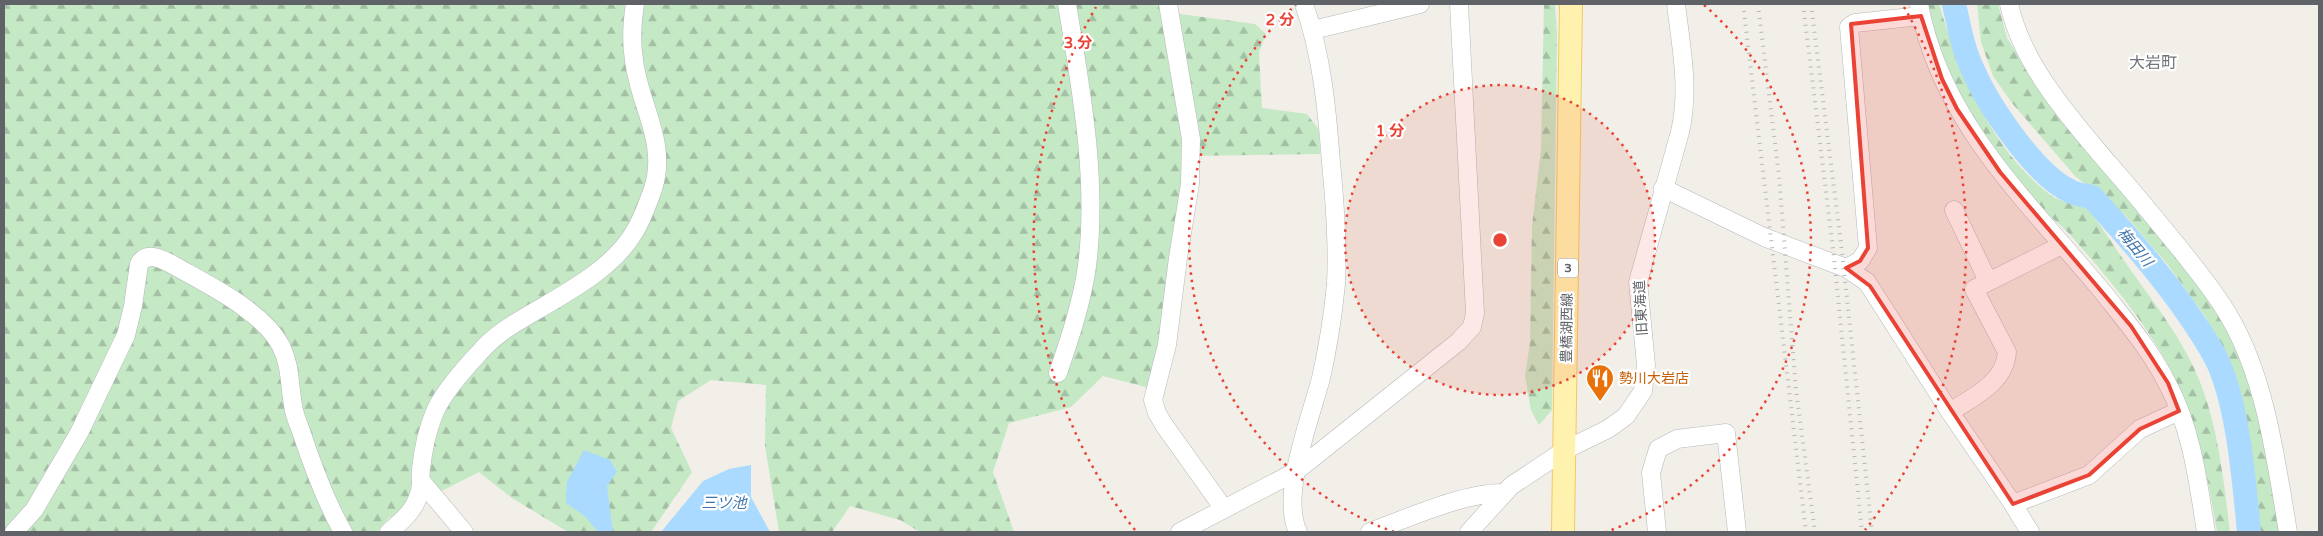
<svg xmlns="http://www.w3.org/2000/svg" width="2323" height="536" viewBox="0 0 2323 536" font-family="'Varela Round','Noto Sans JP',sans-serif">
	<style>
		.forest { fill: url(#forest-firs) }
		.water { fill: #aadaff }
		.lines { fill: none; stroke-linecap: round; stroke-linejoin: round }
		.river { stroke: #aadaff; stroke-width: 24 }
		.minor-casing { stroke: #b5b8bc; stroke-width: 19 }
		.major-casing { stroke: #f2c960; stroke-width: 24 }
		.minor { stroke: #fff; stroke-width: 18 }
		.major { stroke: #fff2af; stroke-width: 22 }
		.rail { stroke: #b6b7b8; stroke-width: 4; stroke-dasharray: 1 6; stroke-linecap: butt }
		.marked { fill: #ea4335; fill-opacity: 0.2; stroke: #ea4335; stroke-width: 4; stroke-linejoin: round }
		.ring { fill: none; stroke: #ea4335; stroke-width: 2.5; stroke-dasharray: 2.5 5 }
		.labels { text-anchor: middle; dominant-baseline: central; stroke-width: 4.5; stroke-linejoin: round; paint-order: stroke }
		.shield { fill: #fff; stroke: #8f9295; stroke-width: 1 }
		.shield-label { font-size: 12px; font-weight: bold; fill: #5f6368 }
		.street-label { font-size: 14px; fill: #5f6368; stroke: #fff }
		.food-label { font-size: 14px; fill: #c56008; stroke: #fff; text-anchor: start }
		.water-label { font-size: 15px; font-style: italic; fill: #4174aa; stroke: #fff }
		.quarter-label { font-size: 16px; fill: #70757a; stroke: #fff }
		.centre { fill: #ea4335; stroke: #fff; stroke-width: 2.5 }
		.ring-label { font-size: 15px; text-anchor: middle; font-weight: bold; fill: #ea4335; stroke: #fff; stroke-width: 4.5; stroke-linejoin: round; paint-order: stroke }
	</style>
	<defs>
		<pattern id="forest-firs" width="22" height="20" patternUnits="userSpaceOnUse" patternTransform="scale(1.25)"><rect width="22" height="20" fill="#c5e8c5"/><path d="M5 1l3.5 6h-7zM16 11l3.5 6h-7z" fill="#a3c0a4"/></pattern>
	</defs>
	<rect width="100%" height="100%" fill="#f1efe8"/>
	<g class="forest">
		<path d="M 4,4 L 1169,4 L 1180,14 L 1255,24 L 1266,34 L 1259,52 L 1262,108 L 1307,114 L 1319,130 L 1320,154 L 1187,156 L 1157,390 L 1103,376 L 1071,407 L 1009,423 L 993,472 L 1014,532 L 920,532 L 900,520 L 850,506 L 832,532 L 779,532 L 765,446 L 766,385 L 711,380 L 678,401 L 671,428 L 692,472 L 651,532 L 568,532 L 512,498 L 479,472 L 389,518 L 377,532 L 4,532 Z"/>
		<path d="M 1544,4 L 1555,4 L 1557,33 L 1552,410 L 1539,425 L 1531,410 L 1525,376 L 1530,342 L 1532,226 L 1541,149 Z"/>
		<path d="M 1927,4 L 1939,4 C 1959,72 1993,153 2052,196 C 2061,203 2075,201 2084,207 C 2093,212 2117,251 2125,262 C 2153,302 2185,341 2202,387 C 2219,433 2224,484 2230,532 L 2217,532 C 2206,464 2193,402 2155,343 C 2132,306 2102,271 2073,238 C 2062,225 2047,215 2035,201 C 1985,140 1945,81 1927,4 Z"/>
		<path d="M 1977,4 L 1998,4 L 2007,38 L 2034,81 L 2239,330 L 2285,532 L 2259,532 L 2248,444 L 2240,396 L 2224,353 L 2205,316 L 2168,265 L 2125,215 L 2076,177 L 2012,103 L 1993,76 L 1981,42 Z"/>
	</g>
	<g class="water">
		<path d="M 584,450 L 610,460 L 617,472 L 607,486 L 613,532 L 598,532 L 586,517 L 566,503 L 567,482 Z"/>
		<path d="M 751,465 L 751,497 L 770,532 L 661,532 L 703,481 L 729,469 Z"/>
	</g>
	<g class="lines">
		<path class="river" d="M 1954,4 C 1959,26 1963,50 1973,70 C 1988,105 2035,175 2070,191 C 2076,195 2085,195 2092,197 C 2127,236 2162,275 2191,318 C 2201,333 2213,350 2220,367 C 2239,414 2244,482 2249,532"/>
		<g class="minor-casing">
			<g id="minor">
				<path d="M 1168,4 L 1191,139 L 1190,184 L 1178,258 L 1167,345 L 1153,400 L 1157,413 L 1164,425 L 1224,509"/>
				<path d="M 1919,4 C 1941,125 2032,205 2106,296 C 2128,324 2151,351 2167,383 C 2192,429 2198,482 2206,532"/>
				<path d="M 2009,4 C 2022,64 2069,117 2108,163 C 2133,191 2157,221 2181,250 C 2198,272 2216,293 2230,318 C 2266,380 2276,461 2288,532"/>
				<path d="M 1313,30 L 1420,4"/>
				<path d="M 1663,188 L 1764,237 L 1846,268 L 1867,282 L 1950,412 L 2013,504 L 2030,532"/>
				<path d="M 1954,210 L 1988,281"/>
				<path d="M 1846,268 L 1860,261 L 1868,248 L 1849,27 L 1855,23 L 1921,16"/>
				<path d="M 1058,373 C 1070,338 1082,302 1087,266 C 1098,180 1081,89 1067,4"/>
				<path d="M 1950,412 C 1973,397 2005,383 2007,352 L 1974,289 L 2062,245"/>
				<path d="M 421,481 L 464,532"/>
				<path d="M 2013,504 L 2089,475 L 2140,429 L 2179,411"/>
				<path d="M 14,532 L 34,510 L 79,433 L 126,335 L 133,306 L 139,264 C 147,250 164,260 175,266 C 208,285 263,311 281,346 C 291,367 289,383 293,405 C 294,415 299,425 302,434 C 313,467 326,502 343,532"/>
				<path d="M 389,532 C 405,519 419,506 421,484 C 421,479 420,474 421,469 C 423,451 427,431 434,414 C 441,395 465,368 479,353 C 496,333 517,322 539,309 C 573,289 615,266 635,231 C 642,219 648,203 653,189 C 668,142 639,105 634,60 C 631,42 632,22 635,4"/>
				<path d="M 1180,532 L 1295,472 L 1458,342 L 1472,327 L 1475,313 L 1459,4"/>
				<path d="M 1298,532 C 1280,494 1311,417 1321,378 C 1328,347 1333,315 1336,284 C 1338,244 1335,203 1331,163 C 1327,109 1322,56 1304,4"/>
				<path d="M 1370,532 C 1408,518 1465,492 1504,493"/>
				<path d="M 1469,532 L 1511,486 L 1565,450 L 1608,429 L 1626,416 L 1643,391 L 1646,365 L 1638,282 L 1680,132 C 1690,89 1681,47 1676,4"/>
				<path d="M 1657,532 L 1651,473 L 1658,449 L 1677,439 L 1726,433 L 1737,532"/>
			</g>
		</g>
		<g class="major-casing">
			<path id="major" d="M 1563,532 L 1571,4"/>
		</g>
		<use href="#minor" class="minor"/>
		<use href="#major" class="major"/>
		<g class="rail">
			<path d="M 1743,4 L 1806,532"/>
			<path d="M 1758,4 L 1779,176 L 1796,390 L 1815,532"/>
			<path d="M 1803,4 L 1833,249 L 1862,532"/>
			<path d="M 1811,4 L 1842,252 L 1872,532"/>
		</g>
	</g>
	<path class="marked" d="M 1921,16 L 1942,79 L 1957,109 L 2000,172 L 2131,326 L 2168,383 L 2179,411 L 2140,429 L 2089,475 L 2013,504 L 1870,286 L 1846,268 L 1860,261 L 1868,248 L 1851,24 Z"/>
	<circle cx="1500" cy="240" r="155" fill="#ea4335" fill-opacity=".12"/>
	<g class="ring">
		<circle cx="1500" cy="240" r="155"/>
		<path d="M1394 532A311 311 0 0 1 1296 5M1704 5A311 311 0 0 1 1606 532"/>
		<path d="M1135 530A466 466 0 0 1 1096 7M1904 7A466 466 0 0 1 1865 530"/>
	</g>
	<defs>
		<g id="restaurant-pin" transform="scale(1.4375)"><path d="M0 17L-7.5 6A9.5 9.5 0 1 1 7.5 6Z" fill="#e8710a" stroke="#fff"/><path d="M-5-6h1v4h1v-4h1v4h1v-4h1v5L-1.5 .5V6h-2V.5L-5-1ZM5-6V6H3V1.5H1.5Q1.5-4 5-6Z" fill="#fff"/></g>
	</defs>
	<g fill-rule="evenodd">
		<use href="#restaurant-pin" x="1600" y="378"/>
	</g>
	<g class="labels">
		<rect class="shield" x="1558" y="258.5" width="20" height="19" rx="4"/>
		<g class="shield-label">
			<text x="1568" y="268">3</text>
		</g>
		<g class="street-label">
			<text transform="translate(1641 308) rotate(-93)">旧東海道</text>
			<text transform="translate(1567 328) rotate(-89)">豊橋湖西線</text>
		</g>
		<g class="food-label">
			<text x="1619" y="378">勢川大岩店</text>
		</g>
		<g class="water-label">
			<text transform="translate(2135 247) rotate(50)">梅田川</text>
			<text x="724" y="503">三ツ池</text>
		</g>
		<g class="quarter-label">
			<text x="2153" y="63">大岩町</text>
		</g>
	</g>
	<circle cx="1500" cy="240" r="8" class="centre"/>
	<g class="ring-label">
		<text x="1280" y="25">2 分</text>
		<text x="1078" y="48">3 分</text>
		<text x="1390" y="136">1 分</text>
	</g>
	<rect width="2323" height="536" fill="none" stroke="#5f6368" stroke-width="10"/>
</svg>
